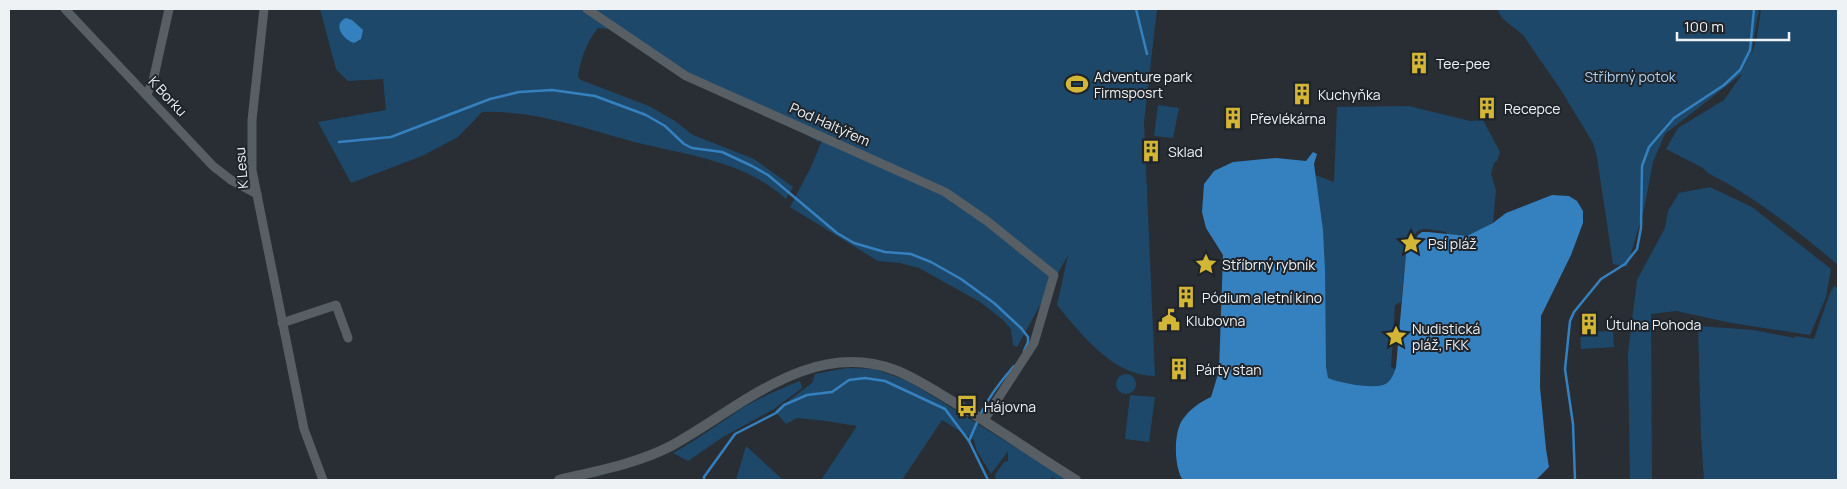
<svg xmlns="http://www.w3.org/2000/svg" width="1847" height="489" viewBox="0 0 1847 489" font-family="Manrope,sans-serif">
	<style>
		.green { fill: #1e486a }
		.water { fill: #3581bf }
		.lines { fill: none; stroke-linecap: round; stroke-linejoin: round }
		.stream { stroke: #3581bf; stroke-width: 2.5 }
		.minor { stroke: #575e64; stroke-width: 9 }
		.tertiary { stroke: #575e64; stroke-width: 10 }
		.labels { text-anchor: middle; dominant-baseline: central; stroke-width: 4; stroke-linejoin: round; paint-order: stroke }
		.poi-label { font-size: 14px; fill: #eef2f5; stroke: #1f242a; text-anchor: start }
		.park-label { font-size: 14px; fill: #add1f2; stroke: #1f242a }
		.street-label { font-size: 14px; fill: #eef2f5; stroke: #1f242a }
	</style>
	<rect width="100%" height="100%" fill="#282e34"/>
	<g class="green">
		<path d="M 320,9 L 1157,9 L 1144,122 L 1155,376 C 1113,376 1082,335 1057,305 L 1068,255 L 1017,347 L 1013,345 L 1011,329 L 1002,319 L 980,302 L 919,268 L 900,263 L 878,261 L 790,207 L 811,167 L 825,133 L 819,142 L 794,127 L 740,102 L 609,29 L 598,28 C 587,41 580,60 578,77 L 581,80 L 649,106 L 675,121 L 693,135 L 754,159 L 793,187 L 786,199 C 744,160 684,155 631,141 C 583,128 533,110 482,112 L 458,137 L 422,156 L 351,183 L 318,122 L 386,110 L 383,79 L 348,81 L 336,69 Z"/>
		<path d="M 1497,9 L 1759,9 L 1751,56 L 1757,37 L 1761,9 L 1838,9 L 1838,265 C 1798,231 1755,197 1708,173 L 1703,168 L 1666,149 L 1678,128 L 1724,100 L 1743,73 L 1665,134 L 1653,162 L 1644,209 L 1627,267 L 1613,264 L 1597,157 L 1593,143 L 1561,90 L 1523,35 L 1502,18 Z"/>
		<path d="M 1158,105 L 1179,108 L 1173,138 L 1154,136 Z"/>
		<path d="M 1409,106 L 1470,121 L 1483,120 L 1500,152 L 1497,161 L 1494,163 L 1491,174 L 1496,190 L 1493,223 L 1466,238 L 1448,236 L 1446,232 C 1418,228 1420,224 1404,250 L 1406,254 L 1401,302 L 1395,305 L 1391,367 L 1396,370 C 1393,377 1390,381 1383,385 C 1372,391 1339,384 1327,379 L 1324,368 L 1315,175 L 1334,182 L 1337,107 Z"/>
		<path d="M 1710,187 L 1752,207 L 1831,269 L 1826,297 L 1810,335 L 1732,323 L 1676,311 L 1651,314 L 1652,480 L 1630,480 L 1628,353 L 1637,280 L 1665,228 L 1668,211 L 1679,193 Z"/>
		<path d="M 1834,286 L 1838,288 L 1838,480 L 1704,480 L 1701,435 L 1698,326 L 1753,330 L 1795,338 L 1795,336 L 1814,339 L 1830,293 Z"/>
		<path d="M 1613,331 L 1614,347 L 1581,349 L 1580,332 Z"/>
		<path d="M 847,368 L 874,369 L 908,381 L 1069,480 L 1058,480 L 1052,477 L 1050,480 L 996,480 L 995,475 L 1004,462 L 1008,461 L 1008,451 L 991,474 L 977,451 L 974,440 L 942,420 L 902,480 L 821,480 L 857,426 L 826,421 L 797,418 L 786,424 L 775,411 L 812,383 L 815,374 Z"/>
		<circle cx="1126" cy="384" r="10"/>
		<path d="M 800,381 L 802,388 L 774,409 L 723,437 L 688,461 L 673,453 C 697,440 718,424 741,409 C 759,398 780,389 800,381 Z"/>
		<path d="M 1130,395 L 1155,397 L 1149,442 L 1125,439 Z"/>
		<path d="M 746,446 L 783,480 L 736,480 Z"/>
	</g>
	<g class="water">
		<path d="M 346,18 L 352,20 L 363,30 L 361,39 L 354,43 C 343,40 332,24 346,18 Z"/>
		<path d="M 1313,152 L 1317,154 L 1314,164 L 1323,230 L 1325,270 L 1326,367 L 1328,378 C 1340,383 1371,389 1383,385 C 1391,382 1394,374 1396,367 L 1406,254 L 1418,235 L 1422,232 L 1428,232 L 1467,236 L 1493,223 L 1506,213 L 1552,195 L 1569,196 L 1577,201 L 1583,211 L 1583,223 L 1571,255 L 1541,316 L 1540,387 L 1546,449 L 1549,467 L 1536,480 L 1183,480 C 1174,468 1173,432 1183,419 C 1190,409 1200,402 1211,397 L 1219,371 L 1223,255 L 1206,228 L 1202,212 L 1204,184 L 1214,171 L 1233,162 L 1276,158 L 1306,161 Z"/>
	</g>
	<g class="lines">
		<g class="stream">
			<path d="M 1136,9 L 1147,54"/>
			<path d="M 339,142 L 391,137 L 490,99 L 519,92 L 552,90 L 595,96 L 646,115 L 665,126 L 684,144 L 692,148 L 722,152 L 752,166 L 768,175 L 837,233 L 854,243 L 885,252 L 911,254 L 931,262 L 961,279 L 994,303 L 1021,328 L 1028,337 L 1028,342 L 1024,351"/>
			<path d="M 980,415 C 989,396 1000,382 1014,366"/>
			<path d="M 969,441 L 978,420"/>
			<path d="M 704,480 L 704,477 L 735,434 L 776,413 L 784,405 L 807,395 L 832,392 L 849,380 L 865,378 L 885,381 L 945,409 L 969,441 L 988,480"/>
			<path d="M 1575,480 L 1573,424 L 1565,369 L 1570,321 L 1574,312 L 1601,279 L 1625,264 L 1637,249 L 1641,228 L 1642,166 L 1649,147 L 1674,118 L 1724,85 L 1740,70 L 1750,50 L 1754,9"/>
		</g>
		<g class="minor">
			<path d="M 65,9 L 213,166 L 231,180 L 257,194"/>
			<path d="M 264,9 L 252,120 L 252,170 L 304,429 L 323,480"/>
			<path d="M 587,9 L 686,76 L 945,192 L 987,221 L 1054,275 L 1034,343 L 984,420"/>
			<path d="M 147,94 L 153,81 L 169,9"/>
			<path d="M 282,323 L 336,305 L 348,338"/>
		</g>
		<path class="tertiary" d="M 559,480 C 596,471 636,464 671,446 C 739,409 810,338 895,370 C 916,378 935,391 955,403 C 996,427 1035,455 1076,480"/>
	</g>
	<defs>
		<g id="building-bare" transform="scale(1.725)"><path d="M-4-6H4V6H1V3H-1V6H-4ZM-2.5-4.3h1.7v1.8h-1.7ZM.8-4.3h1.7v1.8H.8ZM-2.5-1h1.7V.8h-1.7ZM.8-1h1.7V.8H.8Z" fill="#d3b635" stroke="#1f242a" stroke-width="2.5" paint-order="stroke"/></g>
		<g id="stadium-bare" transform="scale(1.725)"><path d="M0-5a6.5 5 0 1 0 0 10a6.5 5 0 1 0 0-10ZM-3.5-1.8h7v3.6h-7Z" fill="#d3b635" stroke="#1f242a" stroke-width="2.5" paint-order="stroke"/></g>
		<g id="sight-bare" transform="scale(1.725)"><path d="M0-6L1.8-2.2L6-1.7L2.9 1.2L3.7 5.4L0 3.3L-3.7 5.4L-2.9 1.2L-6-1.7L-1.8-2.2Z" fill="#d3b635" stroke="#1f242a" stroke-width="2.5" paint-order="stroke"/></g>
		<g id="civic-bare" transform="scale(1.725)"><path d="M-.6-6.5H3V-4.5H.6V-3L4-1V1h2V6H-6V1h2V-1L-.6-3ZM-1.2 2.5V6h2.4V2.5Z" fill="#d3b635" stroke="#1f242a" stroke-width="2.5" paint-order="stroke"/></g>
		<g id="bus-bare" transform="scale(1.725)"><path d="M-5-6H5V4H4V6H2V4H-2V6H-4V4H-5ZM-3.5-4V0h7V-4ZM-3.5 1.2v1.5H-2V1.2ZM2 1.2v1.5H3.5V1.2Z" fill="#d3b635" stroke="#1f242a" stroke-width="2.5" paint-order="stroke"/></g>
	</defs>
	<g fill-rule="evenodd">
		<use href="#building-bare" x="1419" y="63"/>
		<use href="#stadium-bare" x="1077" y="84"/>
		<use href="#building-bare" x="1302" y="94"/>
		<use href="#building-bare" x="1487" y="108"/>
		<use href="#building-bare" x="1233" y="118"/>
		<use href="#building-bare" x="1151" y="151"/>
		<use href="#sight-bare" x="1411" y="243"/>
		<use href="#sight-bare" x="1206" y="264"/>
		<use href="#building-bare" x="1186" y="297"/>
		<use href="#civic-bare" x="1169" y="320"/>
		<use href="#building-bare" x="1589" y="324"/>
		<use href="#sight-bare" x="1396" y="336"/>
		<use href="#building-bare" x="1179" y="369"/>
		<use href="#bus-bare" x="967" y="406"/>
	</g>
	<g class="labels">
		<g class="poi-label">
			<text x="1436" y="63">Tee-pee</text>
			<text x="1094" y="76">Adventure park<tspan x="1094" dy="16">Firmsposrt</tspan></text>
			<text x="1318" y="94">Kuchyňka</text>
			<text x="1504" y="108">Recepce</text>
			<text x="1250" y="118">Převlékárna</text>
			<text x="1168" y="151">Sklad</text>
			<text x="1428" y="243">Psí pláž</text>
			<text x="1222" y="264">Stříbrný rybník</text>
			<text x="1202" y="297">Pódium a letní kino</text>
			<text x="1186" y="320">Klubovna</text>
			<text x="1606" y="324">Útulna Pohoda</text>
			<text x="1412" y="328">Nudistická<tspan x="1412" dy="16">pláž, FKK</tspan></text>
			<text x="1196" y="369">Párty stan</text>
			<text x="984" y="406">Hájovna</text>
		</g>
		<g class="park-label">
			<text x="1630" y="76">Stříbrný potok</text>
		</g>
		<g class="street-label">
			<text transform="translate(168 96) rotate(47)">K Borku</text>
			<text transform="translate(830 124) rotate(24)">Pod Haltýřem</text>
			<text transform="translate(241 168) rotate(-95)">K Lesu</text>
		</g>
	</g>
	<rect width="1847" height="489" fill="none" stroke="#eef2f5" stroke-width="20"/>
	<path d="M1677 32v8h112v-8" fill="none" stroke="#eef2f5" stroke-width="2.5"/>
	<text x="1684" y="32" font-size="15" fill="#eef2f5" stroke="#1f242a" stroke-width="4" paint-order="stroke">100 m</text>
</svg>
